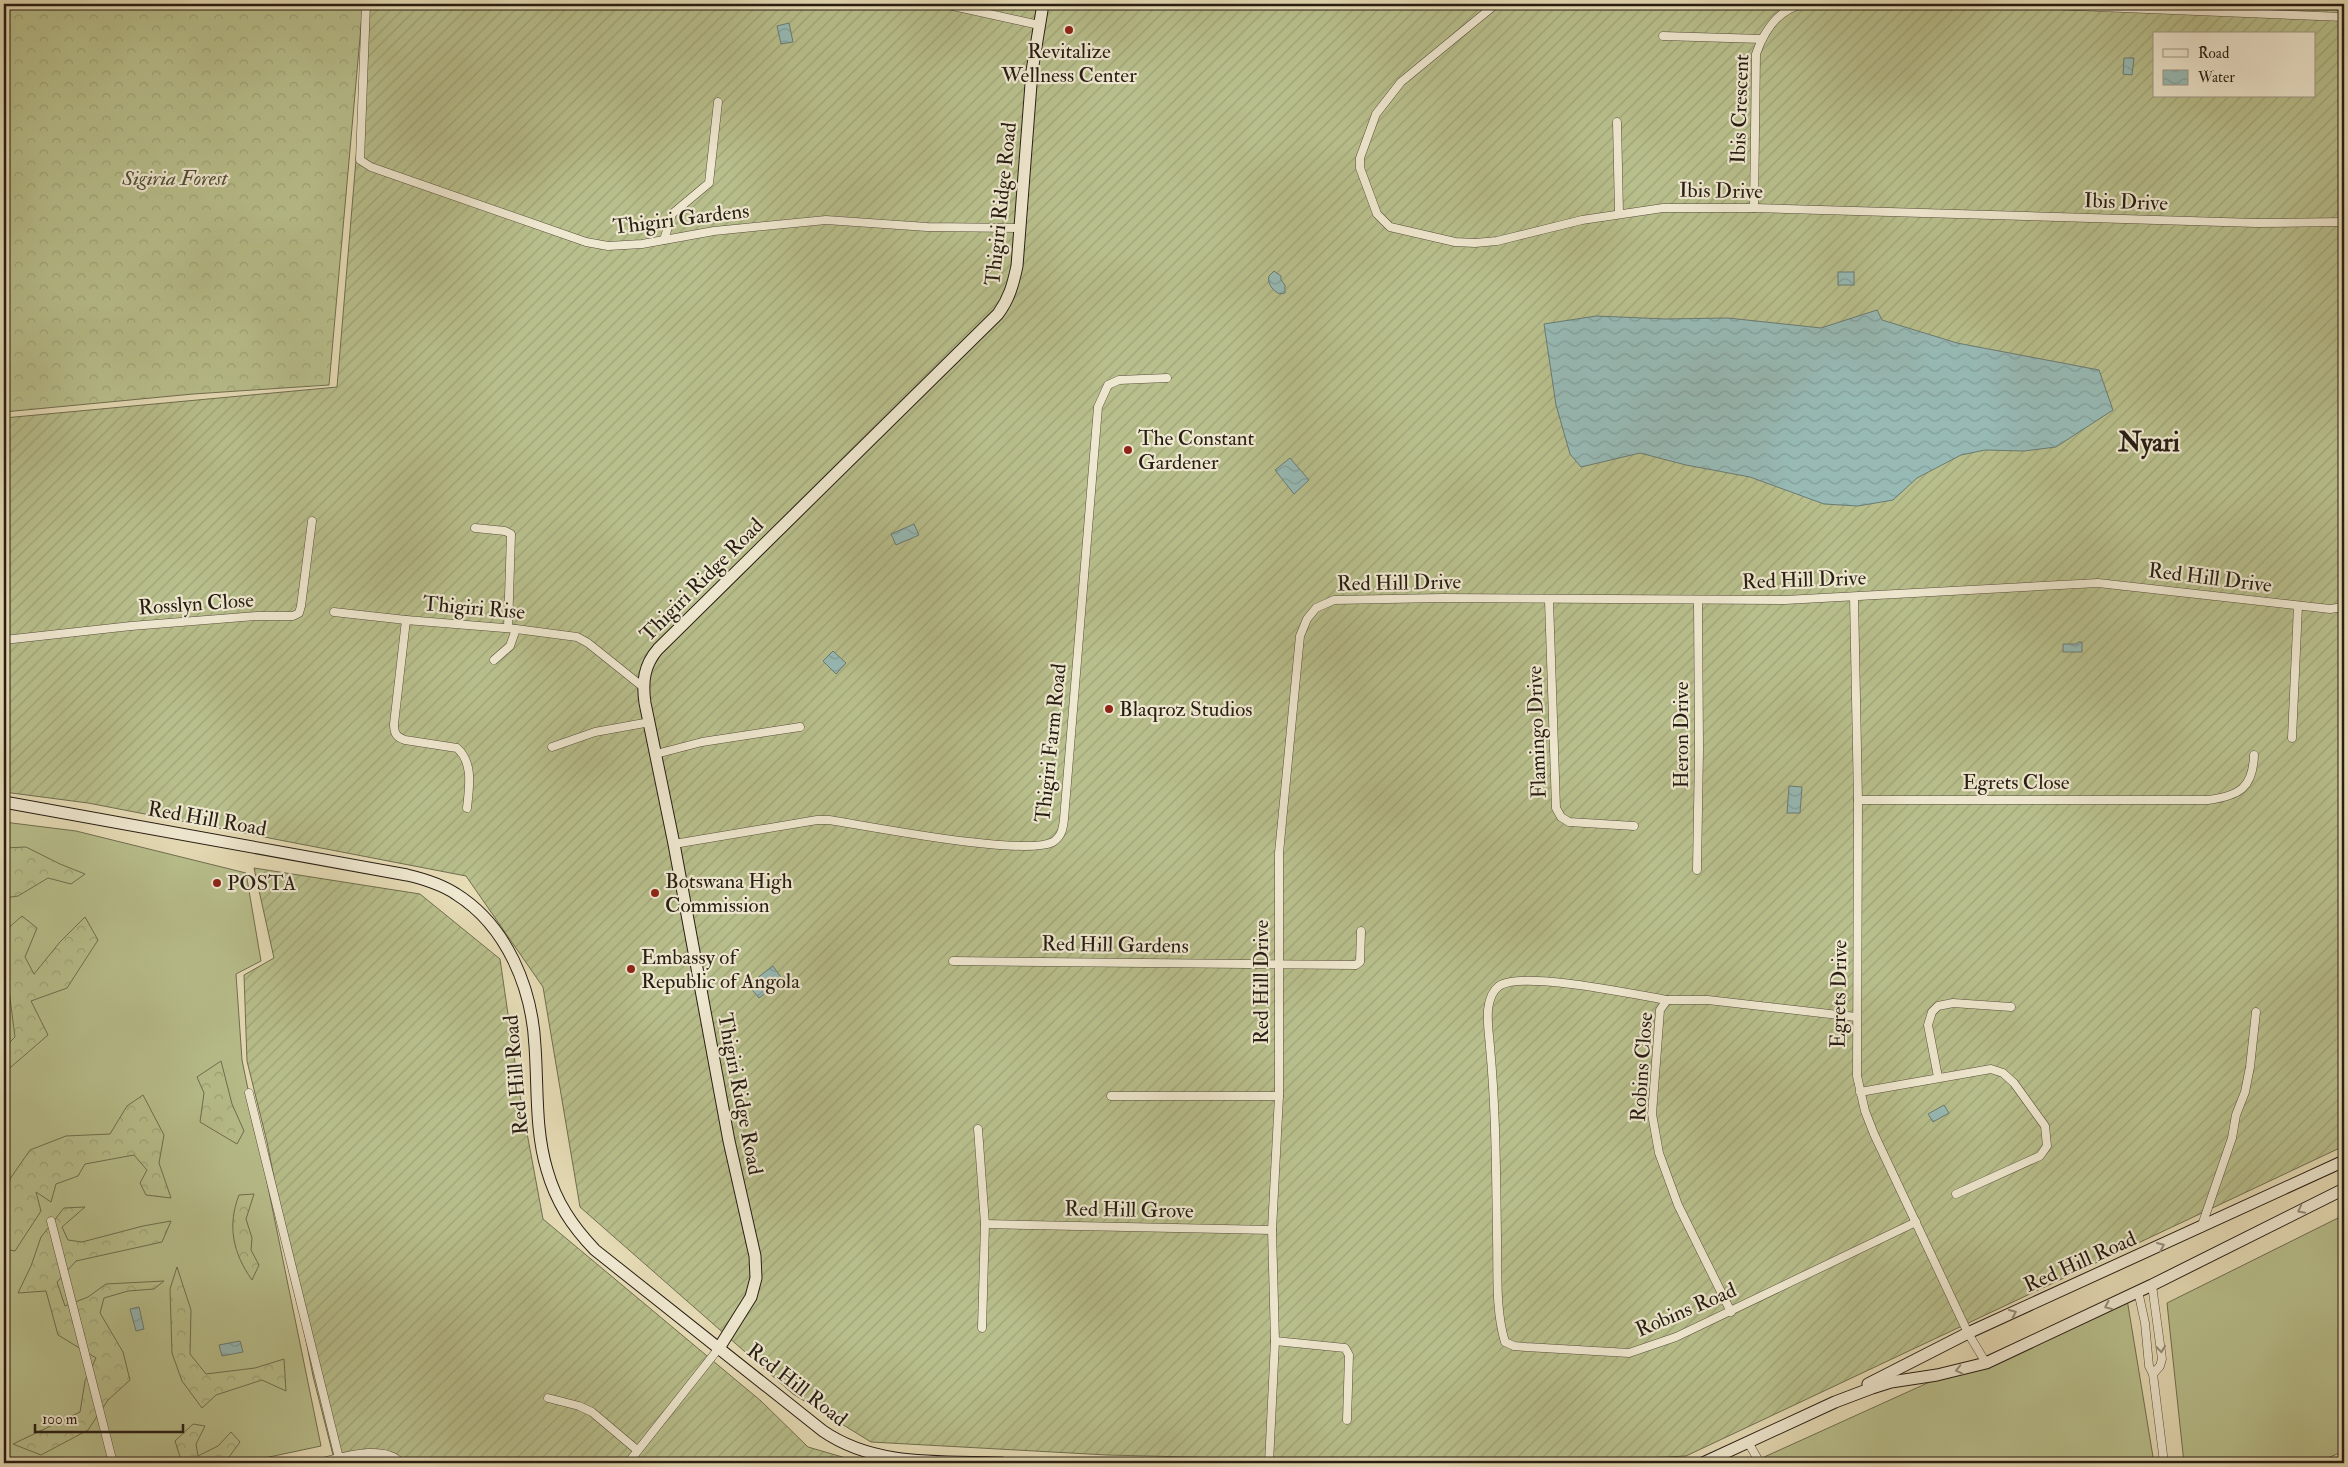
<svg xmlns="http://www.w3.org/2000/svg" width="2348" height="1467" viewBox="0 0 2348 1467" font-family="'IM FELL Double Pica',serif">
	<style>
		.grass { fill: #b8bf8c; stroke: #706e50 }
		.forest { fill: url(#forest-crowns); stroke: #706e50 }
		.garden { fill: url(#garden-furrows); stroke: #706e50; fill-rule: evenodd }
		.water { fill: url(#water-waves); stroke: #6a7b74 }
		.lines { fill: none; stroke-linecap: round; stroke-linejoin: round }
		.street-casing { stroke: #574d3c; stroke-width: 9 }
		.secondary-casing { stroke: #271d13; stroke-width: 13 }
		.street { stroke: #efe8d0; stroke-width: 8 }
		.secondary { stroke: #efe8d0; stroke-width: 11 }
		.oneway { stroke: #958d7b }
		.poi-dot { fill: #8f2418; stroke: #efe8d0; stroke-width: 2 }
		.labels { text-anchor: middle; dominant-baseline: central; stroke-width: 4.5; stroke-linejoin: round; paint-order: stroke }
		.poi-label { font-size: 21px; fill: #271d13; stroke: #efe8d0; text-anchor: start }
		.street-label { font-size: 21px; fill: #271d13; stroke: #efe8d0 }
		.park-label { font-size: 21px; font-style: italic; fill: #524e37; stroke: #efe8d0 }
		.district-label { font-size: 26px; font-weight: bold; fill: #271d13; stroke: #efe8d0 }
	</style>
	<defs>
		<pattern id="forest-crowns" width="20" height="18" patternUnits="userSpaceOnUse" patternTransform="scale(1.25)"><rect width="20" height="18" fill="#b8bf8c"/><path d="M2 6a3 3 0 1 1 6 0M12 15a3 3 0 1 1 6 0" fill="none" stroke="#9ea478"/></pattern>
		<pattern id="garden-furrows" width="10" height="10" patternUnits="userSpaceOnUse" patternTransform="scale(1.25)"><rect width="10" height="10" fill="#b8bf8c"/><path d="M-1 1l2-2M0 10L10 0M9 11l2-2" fill="none" stroke="#9ea478"/></pattern>
		<pattern id="water-waves" width="16" height="10" patternUnits="userSpaceOnUse" patternTransform="scale(1.25)"><rect width="16" height="10" fill="#97bab5"/><path d="M0 5q4-4 8 0t8 0" fill="none" stroke="#829f9b"/></pattern>
	</defs>
	<rect width="100%" height="100%" fill="#e6dcb6"/>
	<filter id="stains"><feTurbulence type="fractalNoise" baseFrequency=".004" numOctaves="4"/><feColorMatrix values="0 0 0 0 .2 0 0 0 0 .09 0 0 0 0 .02 0 0 0 .5 -.17"/></filter>
	<radialGradient id="worn" r=".72"><stop offset=".6" stop-color="#630" stop-opacity="0"/><stop offset="1" stop-color="#630" stop-opacity=".3"/></radialGradient>
	<g class="grass">
		<path d="M 4,822 L 76,831 L 246,873 L 261,961 L 236,974 L 242,1060 L 321,1446 L 241,1463 L 4,1463 Z"/>
		<path d="M 2344,1215 L 2344,1451 L 2316,1463 L 2184,1463 L 2167,1303 Z"/>
		<path d="M 2126,1293 L 2154,1463 L 1751,1463 Z"/>
	</g>
	<g class="forest">
		<path d="M 4,4 L 363,4 L 329,385 L 193,394 L 4,412 Z"/>
		<path d="M 26,847 L 60,864 L 85,874 L 71,884 L 48,878 L 18,896 L 4,898 L 4,848 Z"/>
		<path d="M 22,916 L 37,928 L 25,957 L 34,974 L 60,942 L 85,917 L 98,940 L 67,988 L 31,1001 L 48,1035 L 4,1073 L 4,1048 L 15,1037 L 7,975 L 5,931 Z"/>
		<path d="M 221,1061 L 232,1104 L 244,1131 L 237,1144 L 200,1122 L 204,1093 L 197,1077 Z"/>
		<path d="M 143,1095 L 164,1135 L 159,1163 L 171,1198 L 146,1195 L 140,1183 L 147,1170 L 134,1155 L 85,1164 L 78,1176 L 56,1184 L 51,1202 L 36,1192 L 41,1211 L 15,1251 L 4,1249 L 4,1210 L 10,1179 L 30,1150 L 66,1136 L 110,1134 L 127,1106 Z"/>
		<path d="M 254,1194 L 246,1219 L 252,1238 L 251,1250 L 259,1265 L 252,1280 C 233,1253 227,1226 239,1195 Z"/>
		<path d="M 85,1207 L 62,1227 L 68,1240 L 82,1242 L 143,1226 L 171,1221 L 162,1242 L 76,1261 L 57,1282 L 65,1306 L 88,1297 L 106,1284 L 164,1281 L 154,1289 L 128,1291 L 104,1298 L 100,1313 L 123,1352 L 130,1380 L 108,1400 L 88,1430 L 41,1455 L 13,1444 L 80,1412 L 85,1381 L 96,1358 L 58,1335 L 46,1291 L 18,1293 L 31,1266 L 41,1237 L 64,1208 Z"/>
		<path d="M 177,1267 L 191,1310 L 190,1354 L 206,1374 L 255,1368 L 284,1359 L 286,1391 L 262,1380 L 216,1395 L 202,1408 L 182,1381 L 172,1353 L 170,1289 Z"/>
		<path d="M 193,1424 L 205,1426 L 196,1444 L 198,1456 L 218,1446 L 231,1432 L 240,1442 L 229,1457 L 230,1463 L 182,1463 L 175,1441 Z"/>
	</g>
	<g class="garden">
		<path d="M 369,4 L 2344,4 L 2344,1146 L 1686,1456 L 1550,1463 L 1433,1463 L 1107,1455 L 871,1442 L 793,1394 L 580,1207 L 543,987 L 466,876 L 88,803 L 4,792 L 4,418 L 337,387 ZM 2154,34 L 2314,34 L 2314,96 L 2154,96 Z"/>
		<path d="M 254,868 L 420,894 L 500,959 L 519,1090 L 543,1219 L 761,1401 L 808,1447 L 863,1463 L 335,1463 L 313,1376 L 267,1142 L 247,1061 L 244,975 L 274,958 Z"/>
	</g>
	<g class="water">
		<path d="M 789,23 L 793,42 L 781,44 L 777,26 Z"/>
		<path d="M 2124,58 L 2134,58 L 2132,75 L 2123,74 Z"/>
		<path d="M 1274,271 L 1281,276 L 1281,280 L 1285,285 L 1285,293 L 1280,294 C 1273,291 1267,284 1269,276 Z"/>
		<rect x="1838" y="272" width="16" height="13"/>
		<path d="M 1877,310 L 1882,320 L 1957,343 L 2099,370 L 2113,410 L 2056,447 L 2024,451 L 1985,450 L 1961,455 L 1917,478 L 1893,500 L 1858,506 L 1824,504 L 1750,477 L 1686,465 L 1640,453 L 1581,467 L 1570,454 L 1556,405 L 1544,324 L 1596,316 L 1666,319 L 1728,318 L 1821,328 Z"/>
		<path d="M 1290,458 L 1309,480 L 1294,494 L 1275,470 Z"/>
		<path d="M 914,524 L 919,535 L 896,545 L 891,534 Z"/>
		<path d="M 2078,642 L 2082,642 L 2082,652 L 2063,652 L 2063,644 L 2077,644 Z"/>
		<path d="M 833,651 L 846,663 L 836,674 L 823,661 Z"/>
		<path d="M 1789,786 L 1802,787 L 1800,813 L 1787,813 Z"/>
		<path d="M 773,966 L 783,980 L 759,998 L 748,985 Z"/>
		<path d="M 1944,1105 L 1949,1113 L 1933,1122 L 1928,1114 Z"/>
		<path d="M 139,1307 L 144,1329 L 136,1331 L 130,1309 Z"/>
		<path d="M 240,1341 L 243,1352 L 222,1356 L 219,1345 Z"/>
	</g>
	<g class="lines">
		<g class="street-casing">
			<g id="street">
				<path d="M 366,4 L 360,160 L 371,167 L 586,242 L 608,246 L 642,244 L 714,231 L 826,220 L 927,227 L 1021,228"/>
				<path d="M 944,4 L 1039,25"/>
				<path d="M 1496,4 L 1401,82 L 1376,114 L 1360,158 L 1360,168 L 1377,214 L 1390,227 L 1455,242 L 1475,243 L 1497,241 L 1582,220 L 1663,208 L 1754,208 L 2256,223 L 2344,222"/>
				<path d="M 2024,4 L 2344,17"/>
				<path d="M 1663,36 L 1762,39"/>
				<path d="M 1617,122 L 1619,213"/>
				<path d="M 1754,208 L 1756,54 C 1764,31 1779,8 1805,4"/>
				<path d="M 664,240 L 672,214 L 709,183 L 718,102"/>
				<path d="M 475,528 L 505,531 L 511,534 L 508,628"/>
				<path d="M 1854,597 L 1858,800 L 1857,1076 L 1865,1111 L 1874,1134 L 1968,1333 L 1986,1363"/>
				<path d="M 1549,600 L 1556,808 L 1561,817 L 1569,822 L 1634,826"/>
				<path d="M 334,612 L 406,620"/>
				<path d="M 4,640 L 131,626 L 257,616 L 293,616 L 299,613 L 301,606 L 312,521"/>
				<path d="M 494,660 L 510,646 L 516,629"/>
				<path d="M 2292,738 L 2298,606"/>
				<path d="M 552,747 L 595,732 L 650,722"/>
				<path d="M 656,754 L 702,742 L 800,727"/>
				<path d="M 1858,800 L 2208,800 C 2239,796 2253,788 2254,755"/>
				<path d="M 467,808 C 469,788 474,763 457,748 L 405,740 C 396,737 394,733 394,724 L 406,620 L 516,629 L 577,637 L 588,643 L 643,687"/>
				<path d="M 674,844 L 817,820 L 829,820 C 869,826 1024,857 1053,842 C 1062,836 1063,828 1064,819 L 1098,407 L 1108,385 L 1119,380 L 1167,378"/>
				<path d="M 1697,870 L 1699,750 L 1698,601"/>
				<path d="M 953,961 L 1356,965 L 1360,962 L 1361,931"/>
				<path d="M 1667,1000 C 1636,995 1522,970 1499,986 C 1482,999 1489,1030 1490,1047 C 1496,1110 1496,1173 1497,1237 C 1498,1271 1495,1309 1505,1342 L 1514,1346 L 1526,1347 L 1629,1353 L 1676,1337 L 1916,1222"/>
				<path d="M 1938,1077 L 1928,1025 L 1932,1012 L 1938,1006 L 1953,1003 L 2011,1007"/>
				<path d="M 1860,1092 L 1991,1069 L 2003,1073 L 2014,1083 L 2045,1126 L 2047,1146 L 2040,1156 L 1956,1194"/>
				<path d="M 249,1093 L 339,1458"/>
				<path d="M 1111,1096 L 1279,1096"/>
				<path d="M 978,1129 L 985,1224 L 982,1328"/>
				<path d="M 51,1221 L 113,1463"/>
				<path d="M 985,1224 L 1272,1230"/>
				<path d="M 2201,1228 L 2232,1138 L 2236,1115 L 2245,1092 L 2250,1067 L 2256,1012"/>
				<path d="M 2152,1285 L 2162,1359 L 2160,1366 L 2153,1374"/>
				<path d="M 2138,1291 L 2145,1323 L 2149,1366 L 2153,1374 L 2164,1463"/>
				<path d="M 1731,1312 L 1678,1205 L 1659,1153 L 1652,1114 L 1660,1010 L 1667,1000 L 1708,1000 L 1856,1017"/>
				<path d="M 1275,1341 L 1345,1348 L 1349,1355 L 1347,1420"/>
				<path d="M 548,1398 L 579,1406 L 592,1412 L 637,1450"/>
				<path d="M 1748,1442 L 1760,1463"/>
				<path d="M 318,1463 C 340,1458 384,1443 401,1463"/>
				<path d="M 628,1463 L 719,1348"/>
				<path d="M 1269,1463 L 1275,1341 L 1272,1230 L 1279,1096 L 1279,853 L 1300,636 L 1307,619 L 1316,608 L 1334,600 L 1442,598 L 1785,600 L 2098,583 L 2330,609 L 2344,607"/>
			</g>
		</g>
		<g class="secondary-casing">
			<g id="secondary">
				<path d="M 4,802 L 407,875 C 424,879 441,884 456,894 C 507,926 532,988 535,1046 C 538,1088 535,1130 547,1170 C 556,1202 572,1226 595,1250 L 823,1431 C 875,1467 941,1461 1002,1463"/>
				<path d="M 719,1348 L 751,1297 L 756,1278 L 755,1256 L 729,1141 L 674,844 L 645,703 C 642,682 644,665 658,649 L 998,314 C 1009,299 1013,285 1017,266 L 1032,71 L 1043,4"/>
				<path d="M 1868,1384 L 1968,1333 L 2344,1161"/>
				<path d="M 1703,1463 L 1835,1402 L 1872,1388 L 1891,1382 L 1937,1375 L 1986,1363 L 2152,1285 L 2344,1189"/>
			</g>
		</g>
		<use href="#street" class="street"/>
		<use href="#secondary" class="secondary"/>
	</g>
	<defs><path id="oneway-chevron" d="M-2-3.5L2.5 0L-2 3.5" fill="none" stroke-width="1.6" stroke-linecap="round" stroke-linejoin="round" transform="scale(1.25)"/></defs>
	<g class="oneway">
		<use href="#oneway-chevron" transform="translate(2301 1210) rotate(153)"/>
		<use href="#oneway-chevron" transform="translate(2161 1246) rotate(-24)"/>
		<use href="#oneway-chevron" transform="translate(2108 1306) rotate(155)"/>
		<use href="#oneway-chevron" transform="translate(2013 1313) rotate(-25)"/>
		<use href="#oneway-chevron" transform="translate(2161 1349) rotate(84)"/>
		<use href="#oneway-chevron" transform="translate(1959 1370) rotate(167)"/>
	</g>
	<g class="poi-dot">
		<circle cx="1069" cy="30" r="5"/>
		<circle cx="1128" cy="450" r="5"/>
		<circle cx="1109" cy="709" r="5"/>
		<circle cx="217" cy="883" r="5"/>
		<circle cx="655" cy="893" r="5"/>
		<circle cx="631" cy="969" r="5"/>
	</g>
	<g class="labels">
		<g class="poi-label">
			<text x="1069" y="51" text-anchor="middle">Revitalize<tspan x="1069" dy="24">Wellness Center</tspan></text>
			<text x="1138" y="438">The Constant<tspan x="1138" dy="24">Gardener</tspan></text>
			<text x="1119" y="709">Blaqroz Studios</text>
			<text x="665" y="881">Botswana High<tspan x="665" dy="24">Commission</tspan></text>
			<text x="227" y="883">POSTA</text>
			<text x="641" y="957">Embassy of<tspan x="641" dy="24">Republic of Angola</tspan></text>
		</g>
		<g class="street-label">
			<text transform="translate(1740 109) rotate(-88)">Ibis Crescent</text>
			<text transform="translate(1721 191) rotate(1)">Ibis Drive</text>
			<text transform="translate(2126 202) rotate(2)">Ibis Drive</text>
			<text transform="translate(1001 204) rotate(-84)">Thigiri Ridge Road</text>
			<text transform="translate(681 219) rotate(-7)">Thigiri Gardens</text>
			<text transform="translate(2210 578) rotate(7)">Red Hill Drive</text>
			<text transform="translate(702 580) rotate(-45)">Thigiri Ridge Road</text>
			<text transform="translate(1804 580) rotate(-2)">Red Hill Drive</text>
			<text transform="translate(1399 583) rotate(-1)">Red Hill Drive</text>
			<text transform="translate(196 604) rotate(-4)">Rosslyn Close</text>
			<text transform="translate(474 608) rotate(5)">Thigiri Rise</text>
			<text transform="translate(1537 732) rotate(-92)">Flamingo Drive</text>
			<text transform="translate(1681 735) rotate(-90)">Heron Drive</text>
			<text transform="translate(1051 743) rotate(-84)">Thigiri Farm Road</text>
			<text x="2016" y="782">Egrets Close</text>
			<text transform="translate(207 819) rotate(10)">Red Hill Road</text>
			<text transform="translate(1115 945) rotate(1)">Red Hill Gardens</text>
			<text transform="translate(1261 982) rotate(-90)">Red Hill Drive</text>
			<text transform="translate(1839 994) rotate(-89)">Egrets Drive</text>
			<text transform="translate(1642 1067) rotate(-86)">Robins Close</text>
			<text transform="translate(516 1075) rotate(-95)">Red Hill Road</text>
			<text transform="translate(740 1094) rotate(79)">Thigiri Ridge Road</text>
			<text transform="translate(1129 1210) rotate(1)">Red Hill Grove</text>
			<text transform="translate(2080 1262) rotate(-24)">Red Hill Road</text>
			<text transform="translate(1686 1310) rotate(-23)">Robins Road</text>
			<text transform="translate(797 1385) rotate(38)">Red Hill Road</text>
		</g>
		<g class="park-label">
			<text x="175" y="178">Sigiria Forest</text>
		</g>
		<g class="district-label">
			<text x="2149" y="443">Nyari</text>
		</g>
	</g>
	<rect width="2348" height="1467" fill="none" stroke="#e6dcb6" stroke-width="20"/>
	<rect x="5" y="5" width="2338" height="1457" fill="none" stroke="#271d13" stroke-width="2.5"/>
	<rect x="10" y="10" width="2328" height="1447" fill="none" stroke="#271d13"/>
	<rect x="2153" y="32" width="162" height="65" fill="#efe8d0" stroke="#9f9784"/>
	<rect x="2163" y="49" width="25" height="8" fill="#efe8d0" stroke="#9f9784"/>
	<text x="2198" y="58" font-size="15" fill="#271d13">Road</text>
	<rect x="2163" y="70" width="25" height="15" fill="url(#water-waves)" stroke="#9f9784"/>
	<text x="2198" y="82" font-size="15" fill="#271d13">Water</text>
	<path d="M35 1424v8h148v-8" fill="none" stroke="#271d13" stroke-width="2.5"/>
	<text x="42" y="1424" font-size="15" fill="#271d13" stroke="#efe8d0" stroke-width="4" paint-order="stroke">100 m</text>
	<rect width="100%" height="100%" filter="url(#stains)"/>
	<rect width="100%" height="100%" fill="url(#worn)"/>
</svg>
